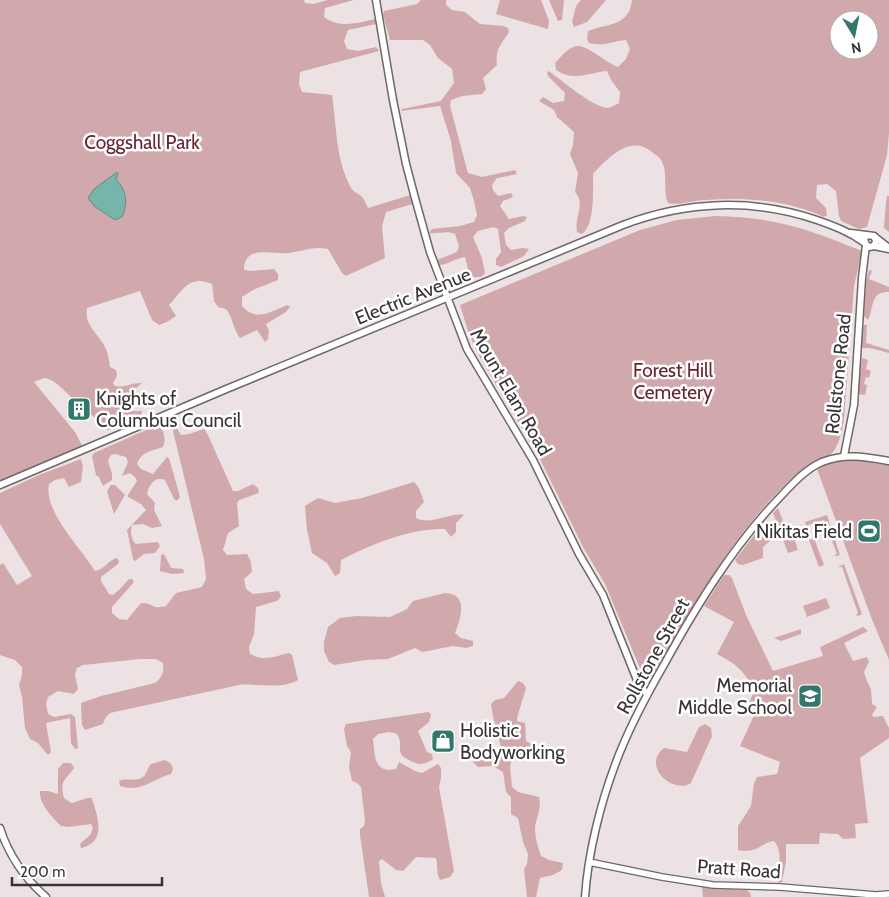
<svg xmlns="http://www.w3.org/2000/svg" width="889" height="897" viewBox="0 0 889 897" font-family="Cabin,sans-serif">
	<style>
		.green { fill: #d1a8ac; fill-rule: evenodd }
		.water { fill: #76b5a9; stroke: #638e86 }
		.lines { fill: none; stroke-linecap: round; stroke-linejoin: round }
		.tertiary-casing { stroke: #6f6768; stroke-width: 8 }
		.secondary-casing { stroke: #6f6768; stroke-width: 9 }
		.tertiary { stroke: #fff; stroke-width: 5.5 }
		.secondary { stroke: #fff; stroke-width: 6 }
		.labels { text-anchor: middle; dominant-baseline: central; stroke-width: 5; stroke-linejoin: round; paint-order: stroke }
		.park-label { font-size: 19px; fill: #662330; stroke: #fff }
		.street-label { font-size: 19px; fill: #383435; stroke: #fff }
		.poi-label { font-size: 19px; fill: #383435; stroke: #fff; text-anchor: start }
	</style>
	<rect width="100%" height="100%" fill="#ece2e3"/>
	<g class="green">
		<path d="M 0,0 L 304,0 L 305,3 L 313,4 L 328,0 L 354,0 L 325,8 L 324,17 C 340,29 357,23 375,19 L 376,24 L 348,30 L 344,41 L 347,49 L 358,51 L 376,47 L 379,51 L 300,72 L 299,84 L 302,92 L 332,95 C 337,128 335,157 351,188 C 354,193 359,193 363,198 C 365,200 366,205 368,208 L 414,194 L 416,203 L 386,212 L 382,226 L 385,258 L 346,276 L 342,273 L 328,249 C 314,246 303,251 289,253 C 272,255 244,244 244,270 L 251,271 L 274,269 L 278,274 L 278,280 L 253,290 L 242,297 L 242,306 C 256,322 270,312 287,305 L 290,307 L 286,312 L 266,324 L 269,331 L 268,339 L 265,342 L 257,330 L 240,338 C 233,329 233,317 226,309 L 218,307 L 214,301 L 212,284 C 189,274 183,290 169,305 L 176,316 L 167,322 L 159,325 L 152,320 L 140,291 L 87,308 C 84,326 98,333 105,347 C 108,353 109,360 110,367 L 116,370 L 117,376 L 113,383 L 115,386 C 125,388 133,382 142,383 L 126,397 L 132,411 L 142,411 L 141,415 L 109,430 L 104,429 L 77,398 L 74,399 C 65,393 56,379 44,378 L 34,382 L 75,432 L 84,449 L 0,485 Z"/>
		<path d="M 421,0 L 446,0 L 446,5 L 452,10 L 465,12 L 480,24 L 503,26 L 508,28 L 509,32 C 501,45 495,48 497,65 L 483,78 L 486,89 L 482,94 L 462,96 L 451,100 L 450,106 L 468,173 L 482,177 L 515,170 L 517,174 L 497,178 L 492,185 L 493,190 L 498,196 L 511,193 L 513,197 L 503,201 L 500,206 L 509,219 L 523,216 L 527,217 L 525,221 L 509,228 L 504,233 L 506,245 L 511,250 L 523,248 L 529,249 L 524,256 L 501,267 L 496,265 L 496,259 L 501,252 L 498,229 L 493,227 L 478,231 L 473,237 L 482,258 L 485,273 L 481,277 L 470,277 L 465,257 C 455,258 448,265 438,265 L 437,260 L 457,252 L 459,246 L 455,234 C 447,230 439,234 429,233 L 432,229 L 460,226 L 474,222 L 477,215 L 474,201 L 470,188 L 456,173 L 451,141 L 440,106 L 401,111 L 402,109 L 441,101 L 454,83 L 452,69 L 438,58 L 430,45 L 423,40 L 390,40 L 383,15 L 384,11 L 417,4 Z"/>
		<path d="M 500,0 L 541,0 L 549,21 L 548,29 L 496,14 Z"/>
		<path d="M 549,0 L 564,0 L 562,20 L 558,21 Z"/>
		<path d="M 581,0 L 606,0 L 587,22 L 574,27 L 572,22 L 576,6 Z"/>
		<path d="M 632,0 L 889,0 L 889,133 L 887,155 L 867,227 L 859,229 L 841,221 L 839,216 L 836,191 L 827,184 L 817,185 L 816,198 L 826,208 L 827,215 L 824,217 C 788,200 745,197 706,200 C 693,200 680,206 668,203 C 662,190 669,174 661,160 C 660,157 655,155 652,152 C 630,134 608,158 593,174 C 593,189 595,225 582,234 L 577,232 C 574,217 586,204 575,192 L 578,173 L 570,154 L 573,145 L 574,132 L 557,117 L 554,110 L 539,101 L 543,97 L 553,103 L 564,101 L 565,93 L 548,76 L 547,73 L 549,71 C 561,80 594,108 608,108 C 612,107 615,105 619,103 L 620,92 L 611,80 L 607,71 C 586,73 575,82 556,70 L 555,63 C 560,58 566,50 573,47 C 585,41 605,63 618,67 L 626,59 L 630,49 L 626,40 C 612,41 604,47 589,43 L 587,39 L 588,31 C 608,23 629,27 632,0 ZM 839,20 L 869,20 L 869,50 L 839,50 Z"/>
		<path d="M 887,196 L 889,196 L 889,232 L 884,228 L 886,202 Z"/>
		<path d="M 715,216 C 774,217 808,229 862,251 L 854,286 L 844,419 C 842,431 839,449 828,457 C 825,459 819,460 814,462 C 806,466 797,474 790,480 C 730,537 690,611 649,682 L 642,673 L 605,584 L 584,549 L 540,459 L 478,354 L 469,334 L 460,305 L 640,230 L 677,220 Z"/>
		<path d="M 869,270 L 872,271 L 869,279 L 889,287 L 889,292 C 870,291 874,308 868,320 L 864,316 L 866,282 Z"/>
		<path d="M 864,325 L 867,325 L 866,343 L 889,350 L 889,353 L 870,348 L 863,348 L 861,346 L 863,328 Z"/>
		<path d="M 862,358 L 868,360 L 866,369 L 871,371 L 869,378 L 866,377 L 864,384 L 867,385 L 865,395 L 858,394 Z"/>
		<path d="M 172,420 L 181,435 L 189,434 L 204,429 L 208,435 L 233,491 L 238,491 L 253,484 L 258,488 L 259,493 L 239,500 L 237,503 L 239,526 L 228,533 L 223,550 L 227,555 L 247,554 L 251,562 L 252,572 L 244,579 L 246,589 L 253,594 L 279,591 L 281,597 L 277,601 L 256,607 L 254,634 L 249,647 L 250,654 C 264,662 275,656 289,653 L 292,655 L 298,680 C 280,690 258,683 239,685 L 110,713 L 106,717 L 103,724 L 85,730 L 82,725 L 81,703 L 101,696 L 155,683 C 162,678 164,672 163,663 L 156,659 L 140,659 L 83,665 L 77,668 L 75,675 L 78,689 L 74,694 L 58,691 L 48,697 L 46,704 L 48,714 L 54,717 L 71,714 L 75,717 L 78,748 L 75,749 L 71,743 L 70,718 L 46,723 L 51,752 L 48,755 L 38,743 L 30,739 L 25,728 L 22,697 L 19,685 L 22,675 L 22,667 L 15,660 L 0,655 L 0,565 L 3,563 L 17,585 L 32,576 L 0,524 L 0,493 L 39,475 L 81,459 L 83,466 L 81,482 L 69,487 L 64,478 L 55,480 L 49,484 C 43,511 81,548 95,571 C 104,570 108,560 117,558 L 119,561 L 118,564 L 101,577 L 101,581 L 109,594 L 113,595 L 120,589 L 129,579 L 132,579 L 134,582 L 112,607 L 112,613 L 119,619 L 127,620 L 141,603 C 153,602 151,610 166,606 L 176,593 L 202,587 L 206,579 L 204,559 L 171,423 Z"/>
		<path d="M 155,426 L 160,426 C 164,432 166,440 163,447 C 152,451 142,451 137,464 L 141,469 L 153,474 L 167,457 L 169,458 L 180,497 L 177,501 L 174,499 L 165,480 C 154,476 149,485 147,494 L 155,503 L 154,510 L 162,526 L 152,528 L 143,524 L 132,525 C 130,531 131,540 136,544 L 158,542 L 160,546 L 155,553 L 144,554 L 135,561 L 133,559 L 127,530 L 146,510 L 141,504 L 128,497 L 128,495 L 137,481 L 135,477 L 130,473 L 122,476 L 128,462 L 126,457 L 115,454 L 111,455 L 108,461 L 112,474 L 112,480 L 103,486 L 99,477 L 96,475 L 92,456 L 94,453 Z"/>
		<path d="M 835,458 L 889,461 L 889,660 L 871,617 L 816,466 Z"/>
		<path d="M 414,482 L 419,488 L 424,502 L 416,511 L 416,518 C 432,526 449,512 464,515 L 456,523 L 456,532 L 451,537 L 445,529 C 411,528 371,544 341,560 L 340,573 L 335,576 L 327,563 L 312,553 L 307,530 L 305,506 L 318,498 L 335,503 L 362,498 Z"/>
		<path d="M 111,485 L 115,485 L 125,495 L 114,514 L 107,491 Z"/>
		<path d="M 778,508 L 789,537 L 808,531 L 805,522 L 827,515 L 840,555 L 836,556 L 834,555 L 837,554 L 824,520 L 808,525 L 811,533 L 794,538 L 798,550 L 788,553 L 773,513 Z"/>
		<path d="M 761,526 L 767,529 L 771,540 L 763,547 L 763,558 L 743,565 L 738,564 L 735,560 Z"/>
		<path d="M 814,538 L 824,565 L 819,567 L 809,540 Z"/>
		<path d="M 164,554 L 171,568 L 183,569 L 184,573 L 172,574 L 160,571 L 161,555 Z"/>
		<path d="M 844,564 L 862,614 L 858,616 L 856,615 L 858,613 L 842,567 L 838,567 Z"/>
		<path d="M 724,575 L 729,575 L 732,578 L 746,615 L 773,671 L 823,656 L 820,647 L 863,627 L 868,631 L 844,643 L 853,661 L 867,657 L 869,662 L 864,672 L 867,681 L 871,689 L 872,704 L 877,707 L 872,715 L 874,717 L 883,716 L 889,728 L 889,738 L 860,758 L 868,823 L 855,824 L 856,838 L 843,839 L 838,834 L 820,833 L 819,844 L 786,844 L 786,861 L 782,882 L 779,883 L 777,880 C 779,868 783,851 774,841 C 760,843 758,854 738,850 L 738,826 L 751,806 L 754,783 L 757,777 L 777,774 L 780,762 L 740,746 L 755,713 L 754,709 L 748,706 L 754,691 C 747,673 734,662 717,654 L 734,622 L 704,606 Z"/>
		<path d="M 445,593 C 469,594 461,618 455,633 L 461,638 L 473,641 L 473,646 L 466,648 L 453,646 L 422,652 L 415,648 L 388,659 L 366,660 L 334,665 L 329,662 L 324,651 L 324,642 L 328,627 L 340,618 L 356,616 L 390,617 L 407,609 L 413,601 Z"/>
		<path d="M 826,598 L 830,608 L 807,617 L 803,606 Z"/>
		<path d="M 801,629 L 801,634 L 781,641 L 774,638 Z"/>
		<path d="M 518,681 L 523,683 L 526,688 L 517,718 L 517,721 L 525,723 L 526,741 L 538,747 L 538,751 L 523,754 L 511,762 L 510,767 L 512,787 L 518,792 L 539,797 C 542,808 536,818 535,828 C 535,838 538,847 541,856 L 549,860 L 563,863 L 562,870 L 553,875 L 540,878 L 536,897 L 527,897 L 524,869 L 527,864 L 528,854 L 523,842 L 518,818 L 511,814 L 511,797 L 506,792 L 503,772 L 493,766 L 478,767 L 473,762 L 473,757 L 500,751 L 501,747 L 493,716 L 491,704 L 495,700 L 504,698 Z"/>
		<path d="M 429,712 L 431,715 L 429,722 L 418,731 L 427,752 L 432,754 L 433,759 C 423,766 417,765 407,759 C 404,757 403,757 401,754 C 398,747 403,744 397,734 L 389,732 L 378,734 L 373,739 C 375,754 373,774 396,769 L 399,762 L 415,771 L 422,773 L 438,764 L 441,768 L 441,778 L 439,787 L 454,871 L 450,877 L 440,880 C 436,872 438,865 436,858 L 416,857 L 403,871 L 396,870 L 382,859 L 379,861 L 381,883 L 385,897 L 369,897 L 360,835 L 360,829 L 364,826 L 365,821 L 361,787 L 357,783 L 352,781 L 349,767 L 351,752 L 347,746 L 344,729 L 346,724 Z"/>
		<path d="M 705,724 L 711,728 L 712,736 L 691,783 C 673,795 641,766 664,748 L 687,752 L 699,727 Z"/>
		<path d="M 165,760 L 171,764 L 173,769 L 171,774 C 151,779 143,793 120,786 L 119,781 C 126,777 137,783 144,776 C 147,773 148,767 151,764 Z"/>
		<path d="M 63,763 L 71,763 L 74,768 C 64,782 60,779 64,798 L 71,803 C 79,802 85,797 92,798 C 97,816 108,842 81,848 L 80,844 L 91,834 L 93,828 L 91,824 L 69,827 L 61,826 C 52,817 39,804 40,791 L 48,791 L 58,794 L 58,769 Z"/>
		<path d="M 702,887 L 747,890 L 750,893 L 751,897 L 703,897 Z"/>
	</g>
	<path class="water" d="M 117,172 L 118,174 L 116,179 C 127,191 128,203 122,217 L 115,220 L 94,206 L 88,198 L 94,189 Z"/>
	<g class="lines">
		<g class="tertiary-casing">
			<path id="tertiary" d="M 589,862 L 662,877 L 713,885 L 780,887 L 876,895 L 889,894"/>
		</g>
		<g class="secondary-casing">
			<g id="secondary">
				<path d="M 376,0 L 393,100 L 406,164 L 415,198 L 430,252 L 467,349 L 533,460 L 579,554 L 603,595 L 639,685 L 647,694"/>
				<path d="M 851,233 L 874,236 L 876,241 L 874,246 L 869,247 L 866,245 L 864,239 L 866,236"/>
				<path d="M 875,237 L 889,248"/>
				<path d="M 874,246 L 889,249"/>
				<path d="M 844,456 L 854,405 L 862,278 L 866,245"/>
				<path d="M 0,485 L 224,390 L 623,225 C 686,201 753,198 817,220 C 834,226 850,232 865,243"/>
				<path d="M 0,828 C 8,854 25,879 46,897"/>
				<path d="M 585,897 C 588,854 600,805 615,765 C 628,729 646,696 665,663 C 698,603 734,545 781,496 C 793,483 806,469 822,462 C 845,453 866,457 889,461"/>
			</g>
		</g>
		<use href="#tertiary" class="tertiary"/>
		<use href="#secondary" class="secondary"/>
	</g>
	<defs>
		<g id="building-square" transform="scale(1.25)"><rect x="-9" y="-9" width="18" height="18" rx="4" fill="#32776b" stroke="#fff"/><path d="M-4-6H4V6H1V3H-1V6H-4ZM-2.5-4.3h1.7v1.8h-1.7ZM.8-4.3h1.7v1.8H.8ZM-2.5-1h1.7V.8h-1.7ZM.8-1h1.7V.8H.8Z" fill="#fff"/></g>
		<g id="stadium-square" transform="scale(1.25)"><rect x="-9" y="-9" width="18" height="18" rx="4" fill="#32776b" stroke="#fff"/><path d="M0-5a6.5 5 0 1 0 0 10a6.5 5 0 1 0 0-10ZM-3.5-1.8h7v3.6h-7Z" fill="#fff"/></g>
		<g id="school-square" transform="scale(1.25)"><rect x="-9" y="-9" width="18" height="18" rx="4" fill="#32776b" stroke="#fff"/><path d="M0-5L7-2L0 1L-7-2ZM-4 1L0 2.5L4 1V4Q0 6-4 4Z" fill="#fff"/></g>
		<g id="shop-square" transform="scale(1.25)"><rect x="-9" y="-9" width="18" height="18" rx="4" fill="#32776b" stroke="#fff"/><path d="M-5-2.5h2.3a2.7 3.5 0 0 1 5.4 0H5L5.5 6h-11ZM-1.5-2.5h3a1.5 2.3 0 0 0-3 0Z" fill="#fff"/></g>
	</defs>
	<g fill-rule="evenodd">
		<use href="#building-square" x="79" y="409"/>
		<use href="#stadium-square" x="869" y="531"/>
		<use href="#school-square" x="810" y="696"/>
		<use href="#shop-square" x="443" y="741"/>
	</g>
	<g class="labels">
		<g class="park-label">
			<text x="142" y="142">Coggshall Park</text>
			<text x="673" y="370">Forest Hill<tspan x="673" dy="22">Cemetery</tspan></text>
		</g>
		<g class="street-label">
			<text transform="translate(413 296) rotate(-22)">Electric Avenue</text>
			<text transform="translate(838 374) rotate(-84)">Rollstone Road</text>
			<text transform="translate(511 392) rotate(60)">Mount Elam Road</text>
			<text transform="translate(653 656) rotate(-61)">Rollstone Street</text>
			<text transform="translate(739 869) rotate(4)">Pratt Road</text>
		</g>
		<g class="poi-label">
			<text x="96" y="398">Knights of<tspan x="96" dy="22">Columbus Council</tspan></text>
			<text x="852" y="531" text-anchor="end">Nikitas Field</text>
			<text x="792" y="685" text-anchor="end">Memorial<tspan x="792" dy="22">Middle School</tspan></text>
			<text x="460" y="730">Holistic<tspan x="460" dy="22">Bodyworking</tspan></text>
		</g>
	</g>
	<g transform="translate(854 35) rotate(170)"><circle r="24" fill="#ffffff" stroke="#afaeae"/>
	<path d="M0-4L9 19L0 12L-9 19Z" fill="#32776b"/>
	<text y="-8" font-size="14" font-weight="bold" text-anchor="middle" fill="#383435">N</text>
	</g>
	<path d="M12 877v8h150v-8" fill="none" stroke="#383435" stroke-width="2.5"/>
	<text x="20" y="877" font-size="15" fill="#383435" stroke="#ffffff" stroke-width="4" paint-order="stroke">200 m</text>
</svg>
